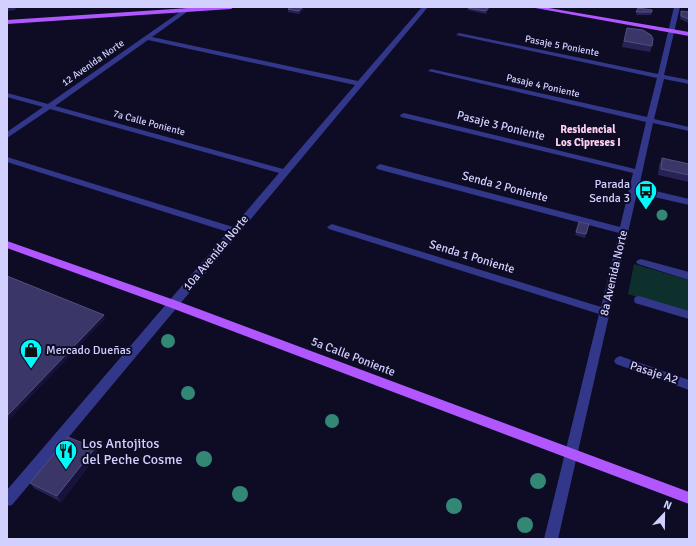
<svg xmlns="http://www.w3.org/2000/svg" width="696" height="546" viewBox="0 0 696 546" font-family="Signika,sans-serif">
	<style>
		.green { fill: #0e302c }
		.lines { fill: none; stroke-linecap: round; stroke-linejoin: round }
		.minor { fill: #32378a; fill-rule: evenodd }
		.major { fill: #b157ff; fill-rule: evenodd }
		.tree { fill: #328775 }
		.wall { fill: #282355 }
		.shaded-wall { fill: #16123a }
		.building { fill: #3a3667; stroke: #524e7f }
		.labels { text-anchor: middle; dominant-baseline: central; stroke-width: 4; stroke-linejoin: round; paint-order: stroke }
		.far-street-label { font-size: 10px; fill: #d1d0ff; stroke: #0e0c25 }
		.far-neighbourhood-label { font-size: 11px; font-weight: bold; fill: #ffd2f3; stroke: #0e0c25 }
		.street-label { font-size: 12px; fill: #d1d0ff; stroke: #0e0c25 }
		.poi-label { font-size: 12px; fill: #d1d0ff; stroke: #0e0c25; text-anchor: end }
		.near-poi-label { font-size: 14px; fill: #d1d0ff; stroke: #0e0c25; text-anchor: start }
	</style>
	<rect width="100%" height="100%" fill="#0e0c25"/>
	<path class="green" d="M 634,264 L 689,280 L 689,313 L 628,294 Z"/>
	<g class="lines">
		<g class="minor">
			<path d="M 187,7 L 194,7 L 152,37 L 358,81 L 422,7 L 428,7 L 12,505 L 7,506 L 7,490 L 228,232 L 7,162 L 7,157 L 233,227 L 279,173 L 50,109 L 7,138 L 7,132 L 43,107 L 7,97 L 7,93 L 48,104 ZM 148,40 L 355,85 L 283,169 L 55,106 Z"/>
			<path d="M 674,7 L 680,7 L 664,75 L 689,80 L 689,84 L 664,79 L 654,119 L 689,127 L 689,131 L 653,123 L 639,187 L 689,199 L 689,205 L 637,193 L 558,539 L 544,539 L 599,314 L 329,229 L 327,227 L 332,224 L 335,225 L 601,307 L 619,233 L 377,169 L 376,167 L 380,164 L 620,227 L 633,173 L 401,117 L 400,115 L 404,113 L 635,169 L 646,122 L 428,71 L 431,69 L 647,117 L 657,78 L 456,35 L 459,33 L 658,74 Z"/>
			<path d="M 641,259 L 689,272 L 689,280 L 638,264 L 636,262 L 638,260 Z"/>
			<path d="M 639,296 L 689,311 L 689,319 L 635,303 L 634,300 L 635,297 Z"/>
			<path d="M 620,356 L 689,380 L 689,390 L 616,364 L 614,361 L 616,358 Z"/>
		</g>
		<g class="major">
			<path d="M 204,7 L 234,7 L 231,9 L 7,24 L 7,20 Z"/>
			<path d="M 530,7 L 543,7 L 689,32 L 689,36 Z"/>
			<path d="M 7,241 L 177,301 L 689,492 L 689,504 L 169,307 L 7,248 Z"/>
		</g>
	</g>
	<g class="tree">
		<circle cx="662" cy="215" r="5.5"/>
		<circle cx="168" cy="341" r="7"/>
		<circle cx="188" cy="393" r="7"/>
		<circle cx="332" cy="421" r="7"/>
		<circle cx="204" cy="459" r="8"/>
		<circle cx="538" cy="481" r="8"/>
		<circle cx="240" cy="494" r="8"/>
		<circle cx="454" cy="506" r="8"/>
		<circle cx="525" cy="525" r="8"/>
	</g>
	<g class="wall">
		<path d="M 7,7 L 16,7 L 15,10 L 7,11 Z"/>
		<path d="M 306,7 L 299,14 L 288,12 L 288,9 Z"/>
		<path d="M 490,7 L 486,14 L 468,10 L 468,8 Z"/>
		<path d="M 638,8 L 652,12 L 651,15 L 636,15 Z"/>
		<path d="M 681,11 L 689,12 L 689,23 L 680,19 Z"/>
		<path d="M 627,28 L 652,46 L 650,52 L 622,47 Z"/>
		<path d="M 662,158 L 689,164 L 689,182 L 658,175 L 659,165 Z"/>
		<path d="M 579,222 L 586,234 L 585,238 L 575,235 Z"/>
		<path d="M 95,448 L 98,454 L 61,502 L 34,488 L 30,483 Z"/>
	</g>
	<g class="shaded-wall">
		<path d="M 303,7 L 306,7 L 299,14 L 299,11 Z"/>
		<path d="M 489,7 L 490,7 L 486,14 L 486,11 Z"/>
		<path d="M 104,315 L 105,319 L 7,422 L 7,416 Z"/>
		<path d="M 95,448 L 98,454 L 61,502 L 57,496 Z"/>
	</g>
	<g class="building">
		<path d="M 290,7 L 303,7 L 299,11 L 288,9 Z"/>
		<path d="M 468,7 L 489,7 L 486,11 L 468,8 Z"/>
		<path d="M 638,8 L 652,10 L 652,12 L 636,12 Z"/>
		<path d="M 681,11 L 689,12 L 689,19 L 681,16 Z"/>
		<path d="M 627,28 L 643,30 L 651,35 L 653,39 L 652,46 L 624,41 Z"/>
		<path d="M 662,158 L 689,164 L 689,175 L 661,169 Z"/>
		<path d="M 579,222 L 589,224 L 586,234 L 576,232 Z"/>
		<path d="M 7,276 L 104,315 L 7,416 Z"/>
		<path d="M 68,437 L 95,448 L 57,496 L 30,483 Z"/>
	</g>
	<defs>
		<g id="bus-pin" transform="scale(1.15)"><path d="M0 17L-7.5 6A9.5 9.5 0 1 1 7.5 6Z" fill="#00fafb" stroke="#0e0c25"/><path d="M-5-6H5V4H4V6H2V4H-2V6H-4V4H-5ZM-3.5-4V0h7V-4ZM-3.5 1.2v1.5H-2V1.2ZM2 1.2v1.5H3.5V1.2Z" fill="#111"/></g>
		<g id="shop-pin" transform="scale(1.15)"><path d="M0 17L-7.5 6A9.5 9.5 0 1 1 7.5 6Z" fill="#00fafb" stroke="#0e0c25"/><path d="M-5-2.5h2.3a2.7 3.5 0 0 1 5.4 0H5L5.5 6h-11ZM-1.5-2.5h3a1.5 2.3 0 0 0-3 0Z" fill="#111"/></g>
		<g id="restaurant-pin" transform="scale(1.15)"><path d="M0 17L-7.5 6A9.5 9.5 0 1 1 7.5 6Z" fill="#00fafb" stroke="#0e0c25"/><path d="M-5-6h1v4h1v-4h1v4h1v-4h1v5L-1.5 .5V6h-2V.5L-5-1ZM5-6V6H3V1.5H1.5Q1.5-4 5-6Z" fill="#111"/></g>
	</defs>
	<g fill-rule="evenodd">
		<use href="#bus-pin" x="646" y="191"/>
		<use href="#shop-pin" x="31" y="350"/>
		<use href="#restaurant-pin" x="66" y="451"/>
	</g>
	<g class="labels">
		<g class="far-street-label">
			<text transform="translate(562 46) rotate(11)">Pasaje 5 Poniente</text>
			<text transform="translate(93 63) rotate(-35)">12 Avenida Norte</text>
			<text transform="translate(543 86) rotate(13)">Pasaje 4 Poniente</text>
			<text transform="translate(149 123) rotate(15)">7a Calle Poniente</text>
		</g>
		<g class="far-neighbourhood-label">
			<text x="588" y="129">Residencial<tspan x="588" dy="13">Los Cipreses I</tspan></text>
		</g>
		<g class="street-label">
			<text transform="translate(501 126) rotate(14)">Pasaje 3 Poniente</text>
			<text transform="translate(505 187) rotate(15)">Senda 2 Poniente</text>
			<text transform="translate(216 253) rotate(-50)">10a Avenida Norte</text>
			<text transform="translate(472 257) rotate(17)">Senda 1 Poniente</text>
			<text transform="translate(614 273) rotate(-77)">8a Avenida Norte</text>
			<text transform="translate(353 357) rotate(21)">5a Calle Poniente</text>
			<text transform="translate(654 373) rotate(18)">Pasaje A2</text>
		</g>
		<g class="poi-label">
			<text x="630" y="184">Parada<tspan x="630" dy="14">Senda 3</tspan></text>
			<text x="46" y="350" text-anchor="start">Mercado Dueñas</text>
		</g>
		<g class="near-poi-label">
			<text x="82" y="443">Los Antojitos<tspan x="82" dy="16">del Peche Cosme</tspan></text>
		</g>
	</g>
	<rect width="696" height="546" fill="none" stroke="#d1d0ff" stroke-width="16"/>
	<g transform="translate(664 514) rotate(22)" stroke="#0e0c25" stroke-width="3" paint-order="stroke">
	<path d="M0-3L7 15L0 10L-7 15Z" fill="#d1d0ff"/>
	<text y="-6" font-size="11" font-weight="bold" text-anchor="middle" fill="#d1d0ff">N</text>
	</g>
</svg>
